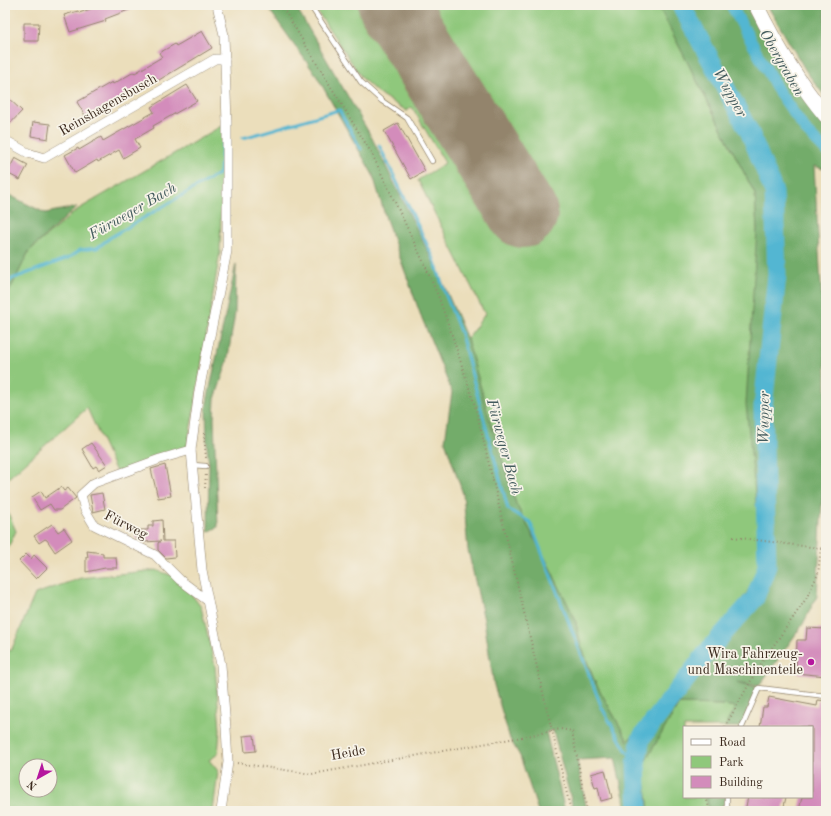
<svg xmlns="http://www.w3.org/2000/svg" width="831" height="816" viewBox="0 0 831 816" font-family="'Old Standard TT',serif">
	<style>
		.green { fill: #8fc87b; stroke: #65794c; fill-rule: evenodd }
		.forest { fill: #73ac6b; stroke: #576b44 }
		.lines { fill: none; stroke-linecap: round; stroke-linejoin: round }
		.stream { stroke: #53b6d2; stroke-width: 3 }
		.canal { stroke: #53b6d2; stroke-width: 11 }
		.river { stroke: #53b6d2; stroke-width: 19 }
		.runway { stroke: #93846c; stroke-width: 70 }
		.building { fill: #d38cbb }
		.lane-casing { stroke: #93846c; stroke-width: 6 }
		.street-casing { stroke: #93846c; stroke-width: 10 }
		.primary-casing { stroke: #93846c; stroke-width: 16 }
		.path { stroke: #93846c; stroke-width: 2; stroke-dasharray: 1 3; stroke-linecap: butt }
		.lane { stroke: #fff; stroke-width: 4.5 }
		.street { stroke: #fff; stroke-width: 9 }
		.primary { stroke: #fff; stroke-width: 15 }
		.path-bridge { stroke: #93846c; stroke-width: 2; stroke-dasharray: 1 3; stroke-linecap: butt }
		.poi-dot { fill: #b5179e; stroke: #f7f3e8; stroke-width: 1.5 }
		.labels { text-anchor: middle; dominant-baseline: central; stroke-width: 3.5; stroke-linejoin: round; paint-order: stroke }
		.street-label { font-size: 14px; fill: #3b2a1e; stroke: #f7f3e8 }
		.poi-label { font-size: 14px; fill: #3b2a1e; stroke: #f7f3e8; text-anchor: end }
		.water-label { font-size: 15px; font-style: italic; fill: #435b5d; stroke: #f7f3e8 }
	</style>
	<rect width="100%" height="100%" fill="#f7f3e8"/>
	<filter id="ink" filterUnits="userSpaceOnUse"><feTurbulence type="fractalNoise" baseFrequency=".025" numOctaves="2"/><feDisplacementMap in="SourceGraphic" scale="8" xChannelSelector="R" yChannelSelector="G"/><feConvolveMatrix kernelMatrix="1 2 1 2 8 2 1 2 1" color-interpolation-filters="sRGB"/></filter>
	<filter id="wash" filterUnits="userSpaceOnUse"><feTurbulence type="fractalNoise" baseFrequency=".012" numOctaves="4" result="noise"/><feDisplacementMap in="SourceGraphic" scale="16" xChannelSelector="R" yChannelSelector="G"/><feGaussianBlur stdDeviation="0.9" result="paint"/><feColorMatrix in="noise" values="0 0 0 0 0 0 0 0 0 0 0 0 0 0 0 0 0 1.4 0 .05"/><feComposite in="paint" operator="in"/></filter>
	<g filter="url(#wash)">
		<rect width="100%" height="100%" fill="#ebdebb"/>
		<g class="green">
			<path d="M 313,5 L 658,5 L 755,194 L 757,229 L 760,565 L 747,593 L 628,741 L 594,680 L 581,645 L 575,619 L 546,560 L 516,504 L 491,424 L 467,339 L 485,314 L 418,180 L 445,163 L 412,107 L 407,111 L 378,93 L 362,78 Z"/>
			<path d="M 223,125 L 220,252 L 194,410 L 187,447 L 117,474 L 87,408 L 5,481 L 5,300 L 29,251 L 77,210 Z"/>
			<path d="M 5,506 L 16,531 L 5,554 Z"/>
			<path d="M 156,570 L 179,578 L 201,607 L 215,666 L 220,730 L 218,754 L 209,760 L 218,771 L 213,811 L 5,811 L 5,648 L 11,651 L 35,594 L 81,578 ZM 26,766 L 50,766 L 50,790 L 26,790 Z"/>
			<path d="M 679,704 L 725,705 L 735,707 L 725,727 L 684,727 L 684,797 L 706,797 L 710,811 L 649,811 L 643,765 Z"/>
		</g>
		<g class="forest">
			<path d="M 266,5 L 295,5 L 372,138 L 440,276 L 467,339 L 491,424 L 516,504 L 546,560 L 575,619 L 581,645 L 594,680 L 628,741 L 747,593 L 760,565 L 759,532 L 746,404 L 757,229 L 755,194 L 658,5 L 747,5 L 750,13 L 769,45 L 820,118 L 826,124 L 826,170 L 814,166 L 826,372 L 826,427 L 817,596 L 803,624 L 759,686 L 737,682 L 759,688 L 742,727 L 725,727 L 735,707 L 725,705 L 679,704 L 643,765 L 649,811 L 625,811 L 626,806 L 615,758 L 577,760 L 587,811 L 574,811 L 553,730 L 546,732 L 565,811 L 538,811 L 520,756 L 510,739 L 494,685 L 484,620 L 468,550 L 463,494 L 445,441 L 452,392 L 421,316 L 386,219 L 373,175 L 316,75 Z"/>
			<path d="M 767,5 L 825,5 L 826,98 L 806,71 Z"/>
			<path d="M 5,193 L 45,213 L 77,207 L 29,251 L 5,300 Z"/>
			<path d="M 236,264 L 235,313 L 227,363 L 215,399 L 214,419 L 218,527 L 208,532 L 209,465 L 207,447 L 206,407 Z"/>
			<path d="M 706,797 L 727,797 L 727,811 L 710,811 Z"/>
		</g>
		<g class="lines">
			<g class="stream">
				<path d="M 243,138 L 339,110 L 361,149"/>
				<path d="M 379,145 L 434,259 L 445,293 L 461,334 L 508,509 L 530,522 L 602,708 L 627,752 L 636,760"/>
				<path d="M 5,285 L 12,279 L 68,258 L 80,250 L 97,248 L 111,237 L 220,173 L 222,146 L 224,143"/>
			</g>
			<path class="canal" d="M 731,5 L 779,92 L 807,132 L 826,151"/>
			<path class="river" d="M 638,811 L 636,764 L 641,738 L 708,651 L 755,598 L 767,566 L 763,407 L 777,275 L 774,192 L 750,133 L 681,5"/>
			<path class="runway" d="M 393,5 L 523,213"/>
		</g>
		<g id="blocks">
			<g class="building">
				<path d="M 102,5 L 139,6 L 105,19 L 106,21 L 70,32 L 64,15 L 78,11 L 79,13 Z"/>
				<path d="M 24,23 L 39,23 L 38,41 L 24,41 Z"/>
				<path d="M 202,31 L 212,48 L 149,86 L 148,85 L 129,97 L 128,95 L 108,107 L 107,105 L 86,117 L 77,102 L 112,82 L 113,84 L 134,72 L 135,73 L 162,57 L 159,53 L 175,44 L 176,46 Z"/>
				<path d="M 187,85 L 197,101 L 153,126 L 154,128 L 135,139 L 140,148 L 123,158 L 119,150 L 98,162 L 97,160 L 75,173 L 65,155 L 78,148 L 79,150 L 101,137 L 103,141 L 154,112 L 151,107 Z"/>
				<path d="M 5,95 L 22,111 L 5,129 Z"/>
				<path d="M 33,122 L 50,124 L 48,139 L 31,136 Z"/>
				<path d="M 398,123 L 425,171 L 411,179 L 384,131 Z"/>
				<path d="M 15,158 L 28,165 L 20,180 L 7,173 Z"/>
				<path d="M 91,443 L 107,465 L 99,470 L 96,466 L 93,468 L 82,449 Z"/>
				<path d="M 165,465 L 171,496 L 158,498 L 151,469 Z"/>
				<path d="M 61,487 L 64,491 L 68,488 L 76,498 L 60,510 L 54,510 L 50,504 L 40,510 L 32,497 L 41,491 L 45,498 Z"/>
				<path d="M 102,493 L 105,509 L 93,512 L 90,495 Z"/>
				<path d="M 162,520 L 163,541 L 174,541 L 175,557 L 166,558 L 158,550 L 158,543 L 161,541 L 144,542 L 144,539 L 136,539 L 136,530 L 148,530 L 148,526 L 153,526 L 153,521 Z"/>
				<path d="M 52,524 L 58,532 L 64,528 L 72,540 L 55,552 L 47,540 L 45,539 L 39,543 L 34,536 Z"/>
				<path d="M 87,551 L 103,553 L 103,557 L 116,557 L 117,568 L 105,568 L 86,572 L 86,557 L 88,557 Z"/>
				<path d="M 26,554 L 31,559 L 34,555 L 47,568 L 36,579 L 19,561 Z"/>
				<path d="M 807,628 L 826,629 L 826,676 L 796,673 L 797,640 L 806,640 Z"/>
				<path d="M 769,697 L 817,706 L 818,700 L 826,701 L 826,811 L 799,811 L 802,797 L 812,797 L 812,727 L 760,727 L 763,707 L 767,707 Z"/>
				<path d="M 254,735 L 256,751 L 245,752 L 243,736 Z"/>
				<path d="M 605,770 L 612,798 L 601,801 L 598,787 L 595,788 L 591,774 Z"/>
				<path d="M 748,797 L 786,797 L 783,811 L 745,811 Z"/>
			</g>
		</g>
	</g>
	<g filter="url(#ink)">
		<use href="#blocks" fill-opacity="0" stroke="#93846c" stroke-width="1"/>
		<g class="lines">
			<g class="lane-casing">
				<g id="lane">
					<path d="M 310,5 L 361,82 L 382,101 L 407,118 L 432,161"/>
					<path d="M 192,465 L 206,466"/>
					<path d="M 742,727 L 759,688 L 826,696"/>
					<path d="M 727,811 L 727,797"/>
				</g>
			</g>
			<g class="street-casing">
				<g id="street">
					<path d="M 217,5 L 224,35 L 227,122 L 227,251 L 199,391 L 191,450 L 202,570 L 221,665 L 226,728 L 228,762 L 221,811"/>
					<path d="M 5,140 L 28,153 L 44,158 L 215,59 L 225,59"/>
					<path d="M 191,450 L 160,459 L 94,483 L 81,495 L 85,510 L 94,525 L 155,555 L 180,580 L 208,601"/>
				</g>
			</g>
			<g class="primary-casing">
				<path id="primary" d="M 756,5 C 775,44 798,82 826,116"/>
			</g>
			<g class="path">
				<path d="M 281,5 L 372,154 L 424,263 L 439,298 L 453,338 L 476,409 L 571,811"/>
				<path d="M 204,433 L 206,458"/>
				<path d="M 205,488 L 206,473"/>
				<path d="M 733,537 L 826,549"/>
				<path d="M 725,727 L 758,668 L 806,599 L 818,574 L 821,549"/>
				<path d="M 561,729 L 572,731 L 587,811"/>
				<path d="M 237,763 L 312,774 L 522,737"/>
				<path d="M 706,797 L 710,811"/>
			</g>
			<use href="#lane" class="lane"/>
			<use href="#street" class="street"/>
			<use href="#primary" class="primary"/>
			<path class="path-bridge" d="M 522,737 L 561,729"/>
		</g>
	</g>
	<circle class="poi-dot" cx="811" cy="662" r="4"/>
	<g class="labels">
		<g class="street-label">
			<text transform="translate(108 105) rotate(-30)">Reinshagensbusch</text>
			<text transform="translate(126 525) rotate(27)">Fürweg</text>
			<text transform="translate(348 753) rotate(-10)">Heide</text>
		</g>
		<g class="poi-label">
			<text x="803" y="654">Wira Fahrzeug-<tspan x="803" dy="16">und Maschinenteile</tspan></text>
		</g>
		<g class="water-label">
			<text transform="translate(781 63) rotate(60)">Obergraben</text>
			<text transform="translate(729 93) rotate(61)">Wupper</text>
			<text transform="translate(133 212) rotate(-30)">Fürweger Bach</text>
			<text transform="translate(765 418) rotate(-89)">Wupper</text>
			<text transform="translate(503 447) rotate(75)">Fürweger Bach</text>
		</g>
	</g>
	<rect width="831" height="816" fill="none" stroke="#f7f3e8" stroke-width="20"/>
	<rect x="683" y="726" width="130" height="72" fill="#f7f3e8" stroke="#aca397"/>
	<rect x="691" y="739" width="20" height="6" fill="#ffffff" stroke="#aca397"/>
	<text x="719" y="746" font-size="12" fill="#3b2a1e">Road</text>
	<rect x="691" y="756" width="20" height="12" fill="#8fc87b" stroke="#aca397"/>
	<text x="719" y="766" font-size="12" fill="#3b2a1e">Park</text>
	<rect x="691" y="776" width="20" height="12" fill="#d38cbb" stroke="#aca397"/>
	<text x="719" y="786" font-size="12" fill="#3b2a1e">Building</text>
	<g transform="translate(38 778) rotate(219)"><circle r="19" fill="#f7f3e8" stroke="#aca397"/>
	<path d="M0-3L7 15L0 10L-7 15Z" fill="#b5179e"/>
	<text y="-6" font-size="11" font-weight="bold" text-anchor="middle" fill="#3b2a1e">N</text>
	</g>
</svg>
